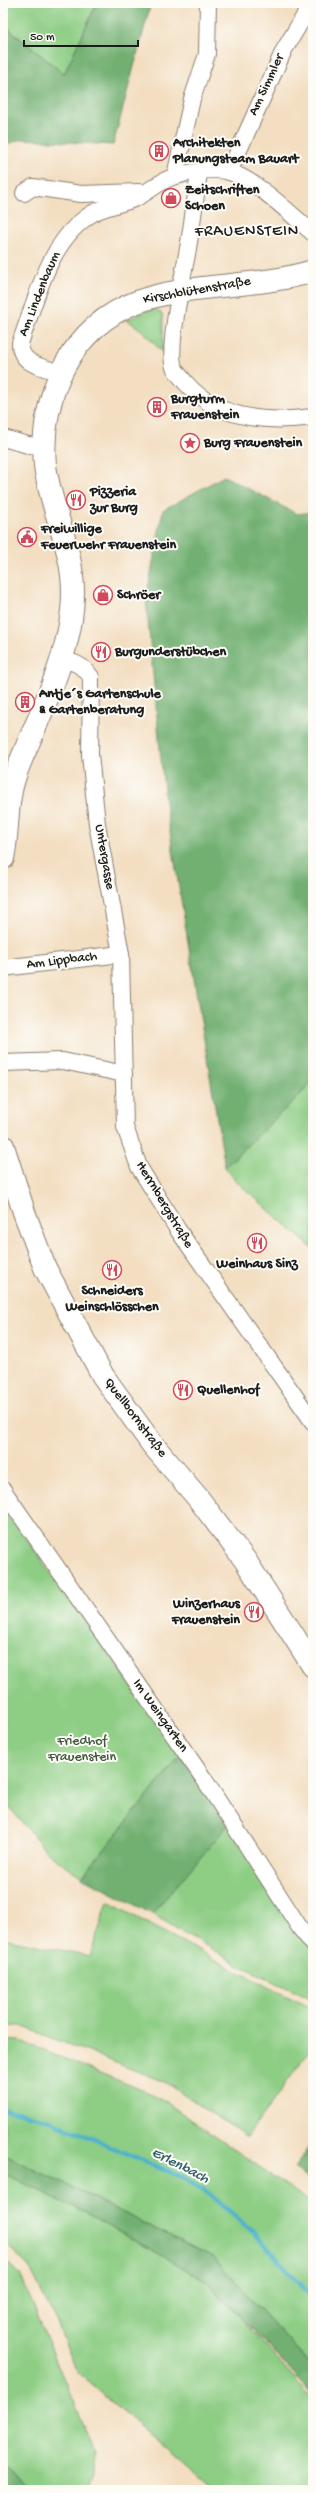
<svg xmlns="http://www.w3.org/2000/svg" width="316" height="2493" viewBox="0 0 316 2493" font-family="'Gochi Hand',sans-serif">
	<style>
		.green { fill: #8dcd84; stroke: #547450 }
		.forest { fill: #72b072; stroke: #476647 }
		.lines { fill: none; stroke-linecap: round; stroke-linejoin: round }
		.stream { stroke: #4cb2cb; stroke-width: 4.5 }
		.street-casing { stroke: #887d6e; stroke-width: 18 }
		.secondary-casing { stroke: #887d6e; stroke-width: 24 }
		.street { stroke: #fff; stroke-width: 16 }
		.secondary { stroke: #fff; stroke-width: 22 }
		.labels { text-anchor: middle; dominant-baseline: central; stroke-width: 4; stroke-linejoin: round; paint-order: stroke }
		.street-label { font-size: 14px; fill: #1c1c1c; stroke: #fdfcf7 }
		.poi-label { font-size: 14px; font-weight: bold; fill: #1c1c1c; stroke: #fdfcf7; text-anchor: start }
		.park-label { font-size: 14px; fill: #445a40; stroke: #fdfcf7 }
		.water-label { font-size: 15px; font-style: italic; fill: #32606b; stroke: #fdfcf7 }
		.quarter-label { font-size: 16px; letter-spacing: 1px; fill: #1c1c1c; stroke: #fdfcf7 }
	</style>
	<rect width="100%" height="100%" fill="#fdfcf7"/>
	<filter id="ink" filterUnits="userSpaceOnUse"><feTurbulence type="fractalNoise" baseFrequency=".025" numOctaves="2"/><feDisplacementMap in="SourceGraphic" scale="8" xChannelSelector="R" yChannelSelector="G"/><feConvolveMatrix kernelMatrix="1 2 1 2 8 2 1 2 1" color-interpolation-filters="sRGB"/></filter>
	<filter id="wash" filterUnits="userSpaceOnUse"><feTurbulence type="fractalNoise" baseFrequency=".012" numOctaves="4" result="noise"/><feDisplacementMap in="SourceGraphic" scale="16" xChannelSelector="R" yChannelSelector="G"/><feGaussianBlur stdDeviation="0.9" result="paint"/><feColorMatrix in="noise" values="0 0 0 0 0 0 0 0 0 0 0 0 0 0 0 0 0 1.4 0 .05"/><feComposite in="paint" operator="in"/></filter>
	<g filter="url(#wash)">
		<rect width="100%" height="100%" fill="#f3dec1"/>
		<g class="green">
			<path d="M 3,3 L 97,3 L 64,74 L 9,29 L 3,33 Z"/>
			<path d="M 151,309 L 156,309 L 163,315 L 163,353 L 143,331 L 127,320 Z"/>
			<path d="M 313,1082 L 313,1249 L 236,1181 L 225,1167 Z"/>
			<path d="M 3,1511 L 22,1533 L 181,1755 L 82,1877 L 50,1855 L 3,1800 Z"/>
			<path d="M 228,1825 L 313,1949 L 313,2000 L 239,1965 L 152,1914 Z"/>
			<path d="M 108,1902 L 223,1964 L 313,2009 L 313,2046 L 247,2137 L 167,2083 L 21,2026 L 3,2025 L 3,1938 L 90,1956 Z"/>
			<path d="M 3,2040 L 20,2041 L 157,2096 L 313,2204 L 313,2367 L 213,2257 L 3,2154 Z"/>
			<path d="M 3,2173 L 96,2218 L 208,2282 L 313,2399 L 313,2490 L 213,2490 L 77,2372 L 56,2321 L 29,2267 L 3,2240 Z"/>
			<path d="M 3,2259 L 20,2274 L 95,2454 L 94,2476 L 87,2490 L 31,2490 L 3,2465 Z"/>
		</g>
		<g class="forest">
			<path d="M 97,3 L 151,3 L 113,145 L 21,139 L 3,146 L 3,33 L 8,29 L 64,74 Z"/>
			<path d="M 224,476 L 297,514 L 313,512 L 313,1082 L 225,1167 L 165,802 L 146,599 L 163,510 Z"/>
			<path d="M 181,1755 L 228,1825 L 152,1914 L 82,1877 Z"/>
			<path d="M 313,2141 L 313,2183 L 294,2168 Z"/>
			<path d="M 3,2154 L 213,2257 L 313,2367 L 313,2394 L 208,2282 L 96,2218 L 3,2173 Z"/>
			<path d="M 3,2465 L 31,2490 L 3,2490 Z"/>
		</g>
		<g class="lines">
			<path class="stream" d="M 3,2109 L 47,2119 L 182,2177 L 207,2192 L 250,2229 L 313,2298"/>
		</g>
	</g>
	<g filter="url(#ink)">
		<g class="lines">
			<g class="street-casing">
				<g id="street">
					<path d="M 229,172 L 284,50 L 312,3"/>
					<path d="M 199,173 C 195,200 192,227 187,254 C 183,276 167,349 174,367 C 176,372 182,378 185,382 C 217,420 268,423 313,417"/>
					<path d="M 175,176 L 192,99 L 207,54 L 208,3"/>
					<path d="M 24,193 L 33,187 L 81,194 L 139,192"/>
					<path d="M 61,373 C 43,367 20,365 20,343 C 37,298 49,239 93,213 C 106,206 123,204 136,198 C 149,192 162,179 176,176 C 190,172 216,167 230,172 C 259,182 290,214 313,233"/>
					<path d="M 3,438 L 28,445 L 45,446"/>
					<path d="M 60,659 C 74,662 83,665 91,677 L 90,754 L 97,824 L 121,954 L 125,1127 L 139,1167 L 178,1230 L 313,1422"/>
					<path d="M 3,968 L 121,954"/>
					<path d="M 3,1063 L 63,1061 L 124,1074"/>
					<path d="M 3,1490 L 204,1779 L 300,1928 L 313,1944"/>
				</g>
			</g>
			<g class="secondary-casing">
				<g id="secondary">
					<path d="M 3,858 C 8,836 6,813 11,791 C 14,773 23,756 30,739 C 50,693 73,642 73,592 C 73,547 50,508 45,465 C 42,432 49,394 65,365 C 120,267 223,299 313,271"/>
					<path d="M 3,1146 L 24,1212 L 45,1268 L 103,1376 L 152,1444 L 198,1498 L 245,1560 L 313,1666"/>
				</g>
			</g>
			<use href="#street" class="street"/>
			<use href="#secondary" class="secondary"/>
		</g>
	</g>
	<defs>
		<g id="building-ring" transform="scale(1)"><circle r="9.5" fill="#fdfcf7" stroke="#d1495b" stroke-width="1.5"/><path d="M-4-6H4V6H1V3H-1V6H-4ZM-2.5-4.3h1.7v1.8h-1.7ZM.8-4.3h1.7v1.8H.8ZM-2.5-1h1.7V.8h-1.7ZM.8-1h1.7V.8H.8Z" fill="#d1495b"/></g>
		<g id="shop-ring" transform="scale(1)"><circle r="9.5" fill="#fdfcf7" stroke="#d1495b" stroke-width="1.5"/><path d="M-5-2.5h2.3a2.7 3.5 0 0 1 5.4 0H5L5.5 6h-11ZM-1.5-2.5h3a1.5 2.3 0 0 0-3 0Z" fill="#d1495b"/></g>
		<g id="sight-ring" transform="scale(1)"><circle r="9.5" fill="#fdfcf7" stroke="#d1495b" stroke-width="1.5"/><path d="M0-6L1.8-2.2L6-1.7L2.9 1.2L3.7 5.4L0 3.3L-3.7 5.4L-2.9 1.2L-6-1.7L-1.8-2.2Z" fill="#d1495b"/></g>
		<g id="restaurant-ring" transform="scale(1)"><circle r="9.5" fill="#fdfcf7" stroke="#d1495b" stroke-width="1.5"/><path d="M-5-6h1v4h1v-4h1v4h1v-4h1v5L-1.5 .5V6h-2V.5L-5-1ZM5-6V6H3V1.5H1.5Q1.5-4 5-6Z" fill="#d1495b"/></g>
		<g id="civic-ring" transform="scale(1)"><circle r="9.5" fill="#fdfcf7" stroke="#d1495b" stroke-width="1.5"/><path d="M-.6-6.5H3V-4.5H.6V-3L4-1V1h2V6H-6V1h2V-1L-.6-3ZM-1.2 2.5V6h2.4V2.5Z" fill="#d1495b"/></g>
	</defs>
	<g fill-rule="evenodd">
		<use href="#building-ring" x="159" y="151"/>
		<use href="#shop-ring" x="171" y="198"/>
		<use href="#building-ring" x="157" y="407"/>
		<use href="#sight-ring" x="190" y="443"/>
		<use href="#restaurant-ring" x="76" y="500"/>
		<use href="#civic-ring" x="27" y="537"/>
		<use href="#shop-ring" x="103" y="595"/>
		<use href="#restaurant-ring" x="101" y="652"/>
		<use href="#building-ring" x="25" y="702"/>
		<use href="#restaurant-ring" x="257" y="1243"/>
		<use href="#restaurant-ring" x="112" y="1270"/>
		<use href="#restaurant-ring" x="183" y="1390"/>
		<use href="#restaurant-ring" x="254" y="1612"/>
	</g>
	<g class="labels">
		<g class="street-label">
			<text transform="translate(267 85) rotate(-65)">Am Simmler</text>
			<text transform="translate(197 291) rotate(-10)">Kirschblütenstraße</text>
			<text transform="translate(40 294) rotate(-68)">Am Lindenbaum</text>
			<text transform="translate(104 857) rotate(80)">Untergasse</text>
			<text transform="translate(62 961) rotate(-7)">Am Lippbach</text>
			<text transform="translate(164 1205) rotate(59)">Herrnbergstraße</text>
			<text transform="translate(135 1418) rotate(53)">Quellbornstraße</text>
			<text transform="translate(160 1716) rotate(55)">Im Weingarten</text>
		</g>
		<g class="poi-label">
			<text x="173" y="143">Architekten<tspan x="173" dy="16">Planungsteam Bauart</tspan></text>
			<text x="185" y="190">Zeitschriften<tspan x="185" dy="16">Schoen</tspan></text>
			<text x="171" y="399">Burgturm<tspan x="171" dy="16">Frauenstein</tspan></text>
			<text x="204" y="443">Burg Frauenstein</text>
			<text x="90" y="492">Pizzeria<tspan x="90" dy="16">zur Burg</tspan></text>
			<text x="41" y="529">Freiwillige<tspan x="41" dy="16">Feuerwehr Frauenstein</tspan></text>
			<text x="117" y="595">Schröer</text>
			<text x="115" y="652">Burgunderstübchen</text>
			<text x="39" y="694">Antje´s Gartenschule<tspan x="39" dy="16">&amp; Gartenberatung</tspan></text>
			<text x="257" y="1264" text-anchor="middle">Weinhaus Sinz</text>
			<text x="112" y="1291" text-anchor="middle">Schneiders<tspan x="112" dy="16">Weinschlösschen</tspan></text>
			<text x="197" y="1390">Quellenhof</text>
			<text x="240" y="1604" text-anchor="end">Winzerhaus<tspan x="240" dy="16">Frauenstein</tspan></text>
		</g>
		<g class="park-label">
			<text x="82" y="1741">Friedhof<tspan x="82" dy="16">Frauenstein</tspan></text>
		</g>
		<g class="water-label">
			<text transform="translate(180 2166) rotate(27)">Erlenbach</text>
		</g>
		<g class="quarter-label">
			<text x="247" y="232">FRAUENSTEIN</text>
		</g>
	</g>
	<rect width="316" height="2493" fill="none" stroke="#fdfcf7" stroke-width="16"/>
	<path d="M24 40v6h114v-6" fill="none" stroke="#1c1c1c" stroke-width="2"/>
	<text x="30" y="40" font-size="12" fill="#1c1c1c" stroke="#fdfcf7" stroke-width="3" paint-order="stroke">50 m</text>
</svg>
